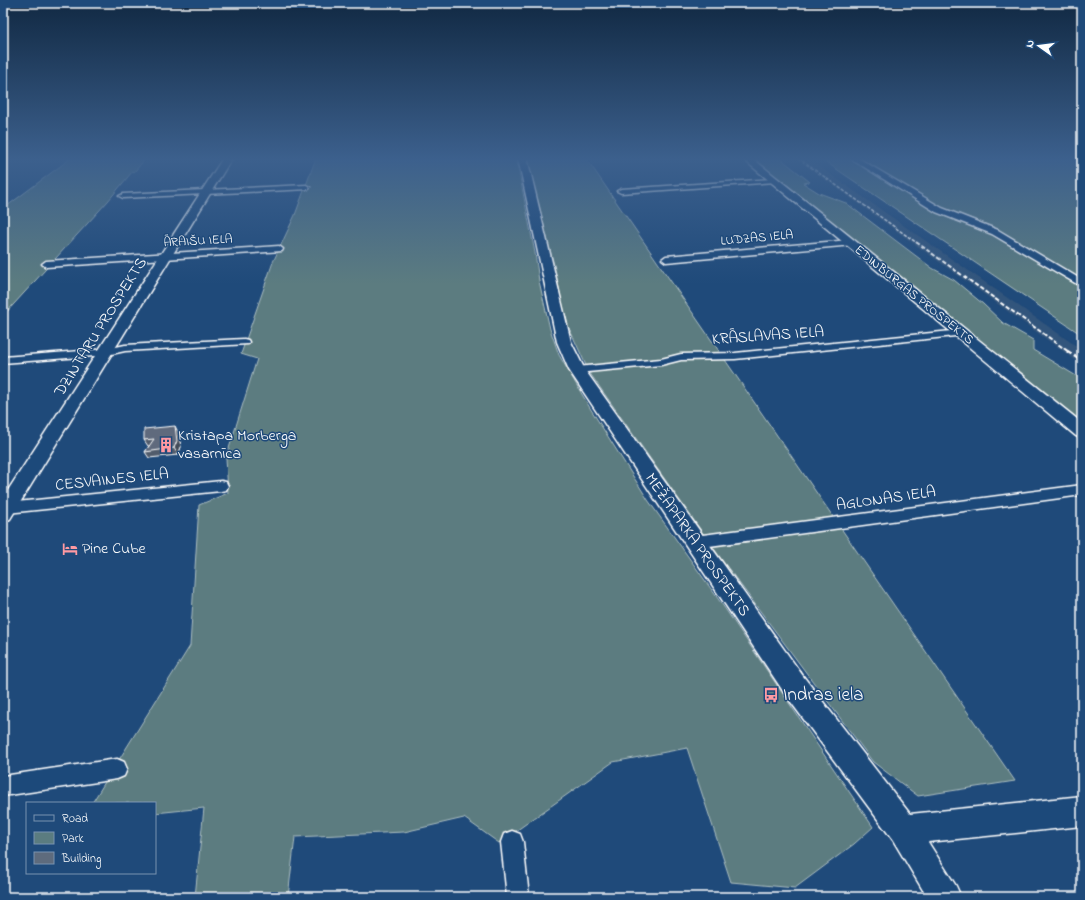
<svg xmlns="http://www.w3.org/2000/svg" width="1085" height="900" viewBox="0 0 1085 900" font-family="'Indie Flower',sans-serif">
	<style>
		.built { fill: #32547b }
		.green { fill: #5b7c80; stroke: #adbec0 }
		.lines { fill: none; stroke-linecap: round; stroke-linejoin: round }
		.street-casing { stroke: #fff; stroke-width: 3 }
		.secondary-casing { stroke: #fff; stroke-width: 3 }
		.street { fill: #1f4a7a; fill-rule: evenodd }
		.secondary { fill: #1f4a7a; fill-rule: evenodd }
		.rail-far2 { stroke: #fff; stroke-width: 1.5; stroke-dasharray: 3.5 1.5; stroke-linecap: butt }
		.rail-far1 { stroke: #fff; stroke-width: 2; stroke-dasharray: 4.5 2; stroke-linecap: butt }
		.rail { stroke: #fff; stroke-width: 3; stroke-dasharray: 5.5 3; stroke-linecap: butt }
		.wall { fill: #515c6c; stroke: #fff }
		.shaded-wall { fill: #424b58; stroke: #fff }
		.building { fill: #5e6b7d; stroke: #fff }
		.labels { text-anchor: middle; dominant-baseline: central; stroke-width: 3; stroke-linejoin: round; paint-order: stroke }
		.far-street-label { font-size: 13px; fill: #fff; stroke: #1f4a7a }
		.street-label { font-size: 16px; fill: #fff; stroke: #1f4a7a }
		.poi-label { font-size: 16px; fill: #fff; stroke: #1f4a7a; text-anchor: start }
		.near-poi-label { font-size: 19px; fill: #fff; stroke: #1f4a7a; text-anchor: start }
	</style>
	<rect width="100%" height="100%" fill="#1f4a7a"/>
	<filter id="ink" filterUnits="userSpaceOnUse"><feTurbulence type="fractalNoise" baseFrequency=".025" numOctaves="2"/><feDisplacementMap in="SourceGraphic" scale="8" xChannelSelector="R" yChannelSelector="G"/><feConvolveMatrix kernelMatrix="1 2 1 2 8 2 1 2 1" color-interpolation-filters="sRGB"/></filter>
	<g filter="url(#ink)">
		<path class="built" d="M 795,158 L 807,158 L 1082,350 L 1082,365 Z"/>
		<g class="green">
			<path d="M 71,158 L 146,158 L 135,171 L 132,172 L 108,201 L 3,316 L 3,209 Z"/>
			<path d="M 316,158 L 516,158 L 535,253 L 539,281 L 550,329 L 559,355 L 590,408 L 648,500 L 726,610 L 873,827 L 854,844 L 795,888 L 731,882 L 687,748 L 613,762 L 499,843 L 464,818 L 404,832 L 295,837 L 288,897 L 195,897 L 204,808 L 155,813 L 155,803 L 92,803 L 190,646 L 199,505 L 228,493 L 226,458 L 257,359 L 241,354 L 273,262 L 295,215 Z"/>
			<path d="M 527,158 L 586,158 L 1015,781 L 918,796 L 873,762 L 722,560 L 589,372 L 565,319 L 556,273 Z"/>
			<path d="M 750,158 L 780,158 L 810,182 L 803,183 L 819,193 L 846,203 L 932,268 L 954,280 L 983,304 L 1003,323 L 1033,340 L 1033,350 L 1078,377 L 1082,381 L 1082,423 Z"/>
			<path d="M 820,158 L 1082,158 L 1082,335 Z"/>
		</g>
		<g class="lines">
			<g class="street-casing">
				<g id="street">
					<path d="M 850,158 L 858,158 L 942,208 L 998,230 L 1082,280 L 1082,287 L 992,234 L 936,212 Z"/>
					<path d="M 774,179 L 778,181 L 776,182 L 621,193 L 617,191 L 621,189 Z"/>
					<path d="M 306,185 L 310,187 L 309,189 L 123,198 L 119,196 L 123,194 Z"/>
					<path d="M 850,240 L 853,241 L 854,243 L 853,245 L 666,262 L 662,259 L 666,256 Z"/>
					<path d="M 279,246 L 283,249 L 282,251 L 46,267 L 42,264 L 46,261 Z"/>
					<path d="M 961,330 L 966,333 L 965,335 L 735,359 L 681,360 L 661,365 L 577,373 L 571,370 L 577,367 L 661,359 L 681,354 L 735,353 Z"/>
					<path d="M 244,339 L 248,340 L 249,342 L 248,344 L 125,351 L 107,355 L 3,363 L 3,357 L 107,349 L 125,345 Z"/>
					<path d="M 221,481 L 226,482 L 228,486 L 226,490 L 221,491 L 7,513 L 3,512 L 3,504 L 7,503 Z"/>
					<path d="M 1082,485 L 1082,495 L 695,548 L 690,546 L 687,542 L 690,538 L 695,536 Z"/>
					<path d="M 117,759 L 124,762 L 127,769 L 124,776 L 117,779 L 3,796 L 3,776 Z"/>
					<path d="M 512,831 L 520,834 L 523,842 L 529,897 L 507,897 L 501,842 L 504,834 Z"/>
				</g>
			</g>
			<g class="secondary-casing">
				<g id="secondary">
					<path d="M 223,158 L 232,158 L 10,519 L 3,522 L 3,498 Z"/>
					<path d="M 518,158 L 527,158 L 571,342 L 585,370 L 803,676 L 910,814 L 1082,796 L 1082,826 L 928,842 L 956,886 L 961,897 L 927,897 L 893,840 L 785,694 L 569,370 L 557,342 Z"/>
					<path d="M 742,158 L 752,158 L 1082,423 L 1082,438 L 1076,436 Z"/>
				</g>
			</g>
			<use href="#street" class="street"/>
			<use href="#secondary" class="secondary"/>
			<path class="rail-far2" d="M 798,158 L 917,243"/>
			<path class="rail-far1" d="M 916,242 L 1069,352"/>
			<path class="rail" d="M 1067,351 L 1082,361"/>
		</g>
		<path class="wall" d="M 178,432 L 181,447 L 178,455 L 149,458 L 145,452 L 149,446 L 148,446 L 144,440 Z"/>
		<path class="shaded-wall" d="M 175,426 L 178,432 L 181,447 L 178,455 L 174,448 Z"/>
		<path class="building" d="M 175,426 L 177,441 L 174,448 L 145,452 L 154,439 L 144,440 L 144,429 Z"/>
	</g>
	<linearGradient id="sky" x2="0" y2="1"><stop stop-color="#112943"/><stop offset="0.56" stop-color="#3c608d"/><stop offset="1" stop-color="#3c608d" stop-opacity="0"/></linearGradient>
	<rect width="1085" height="284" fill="url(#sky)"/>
	<defs>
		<g id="building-bare" transform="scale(1.2)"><path d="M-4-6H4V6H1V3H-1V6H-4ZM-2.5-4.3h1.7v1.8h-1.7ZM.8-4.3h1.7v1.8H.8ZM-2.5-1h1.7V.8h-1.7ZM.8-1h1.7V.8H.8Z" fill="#ff9aa2" stroke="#1f4a7a" stroke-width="2.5" paint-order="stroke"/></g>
		<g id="hotel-bare" transform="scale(1.2)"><path d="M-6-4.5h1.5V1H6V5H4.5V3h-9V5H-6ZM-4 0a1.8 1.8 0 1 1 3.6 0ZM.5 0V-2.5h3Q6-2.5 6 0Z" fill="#ff9aa2" stroke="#1f4a7a" stroke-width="2.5" paint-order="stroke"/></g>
		<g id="bus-bare" transform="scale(1.2)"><path d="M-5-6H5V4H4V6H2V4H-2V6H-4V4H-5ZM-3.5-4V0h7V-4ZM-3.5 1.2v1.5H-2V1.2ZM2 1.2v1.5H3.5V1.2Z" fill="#ff9aa2" stroke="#1f4a7a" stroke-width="2.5" paint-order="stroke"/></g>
	</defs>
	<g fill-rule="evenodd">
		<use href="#building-bare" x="166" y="445"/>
		<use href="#hotel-bare" x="70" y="549"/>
		<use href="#bus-bare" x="771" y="695"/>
	</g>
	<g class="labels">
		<g class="far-street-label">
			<text transform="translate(757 238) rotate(-5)">LUDZAS IELA</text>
			<text transform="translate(198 241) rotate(-3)">ĀRAIŠU IELA</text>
			<text transform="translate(914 295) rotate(39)">EDINBURGAS PROSPEKTS</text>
		</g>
		<g class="street-label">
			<text transform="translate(101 327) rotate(-58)">DZINTARU PROSPEKTS</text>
			<text transform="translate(768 336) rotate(-4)">KRĀSLAVAS IELA</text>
			<text transform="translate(112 480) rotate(-6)">CESVAINES IELA</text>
			<text transform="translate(886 499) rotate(-8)">AGLONAS IELA</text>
			<text transform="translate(697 545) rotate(55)">MEŽAPARKA PROSPEKTS</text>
		</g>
		<g class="poi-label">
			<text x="178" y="436">Kristapa Morberga<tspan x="178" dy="18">vasarnīca</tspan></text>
			<text x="82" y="549">Pine Cube</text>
		</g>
		<g class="near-poi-label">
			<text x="783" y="695">Indras iela</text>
		</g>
	</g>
	<rect width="1085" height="900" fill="none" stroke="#1f4a7a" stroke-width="16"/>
	<rect x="8" y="8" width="1069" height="884" fill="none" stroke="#fff" stroke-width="1.5" filter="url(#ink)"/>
	<rect x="26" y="802" width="130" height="72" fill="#1f4a7a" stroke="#7992af"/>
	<rect x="34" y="815" width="20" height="6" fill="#1f4a7a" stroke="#7992af"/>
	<text x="62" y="822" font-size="12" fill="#ffffff">Road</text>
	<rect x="34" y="832" width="20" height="12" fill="#5b7c80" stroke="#7992af"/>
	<text x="62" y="842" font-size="12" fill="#ffffff">Park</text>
	<rect x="34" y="852" width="20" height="12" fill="#5e6b7d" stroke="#7992af"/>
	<text x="62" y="862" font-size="12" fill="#ffffff">Building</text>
	<g transform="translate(1039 46) rotate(284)" stroke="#1f4a7a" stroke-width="3" paint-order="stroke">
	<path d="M0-3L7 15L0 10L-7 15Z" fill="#ffffff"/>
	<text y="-6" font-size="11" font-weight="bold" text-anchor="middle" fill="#ffffff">N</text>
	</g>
</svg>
